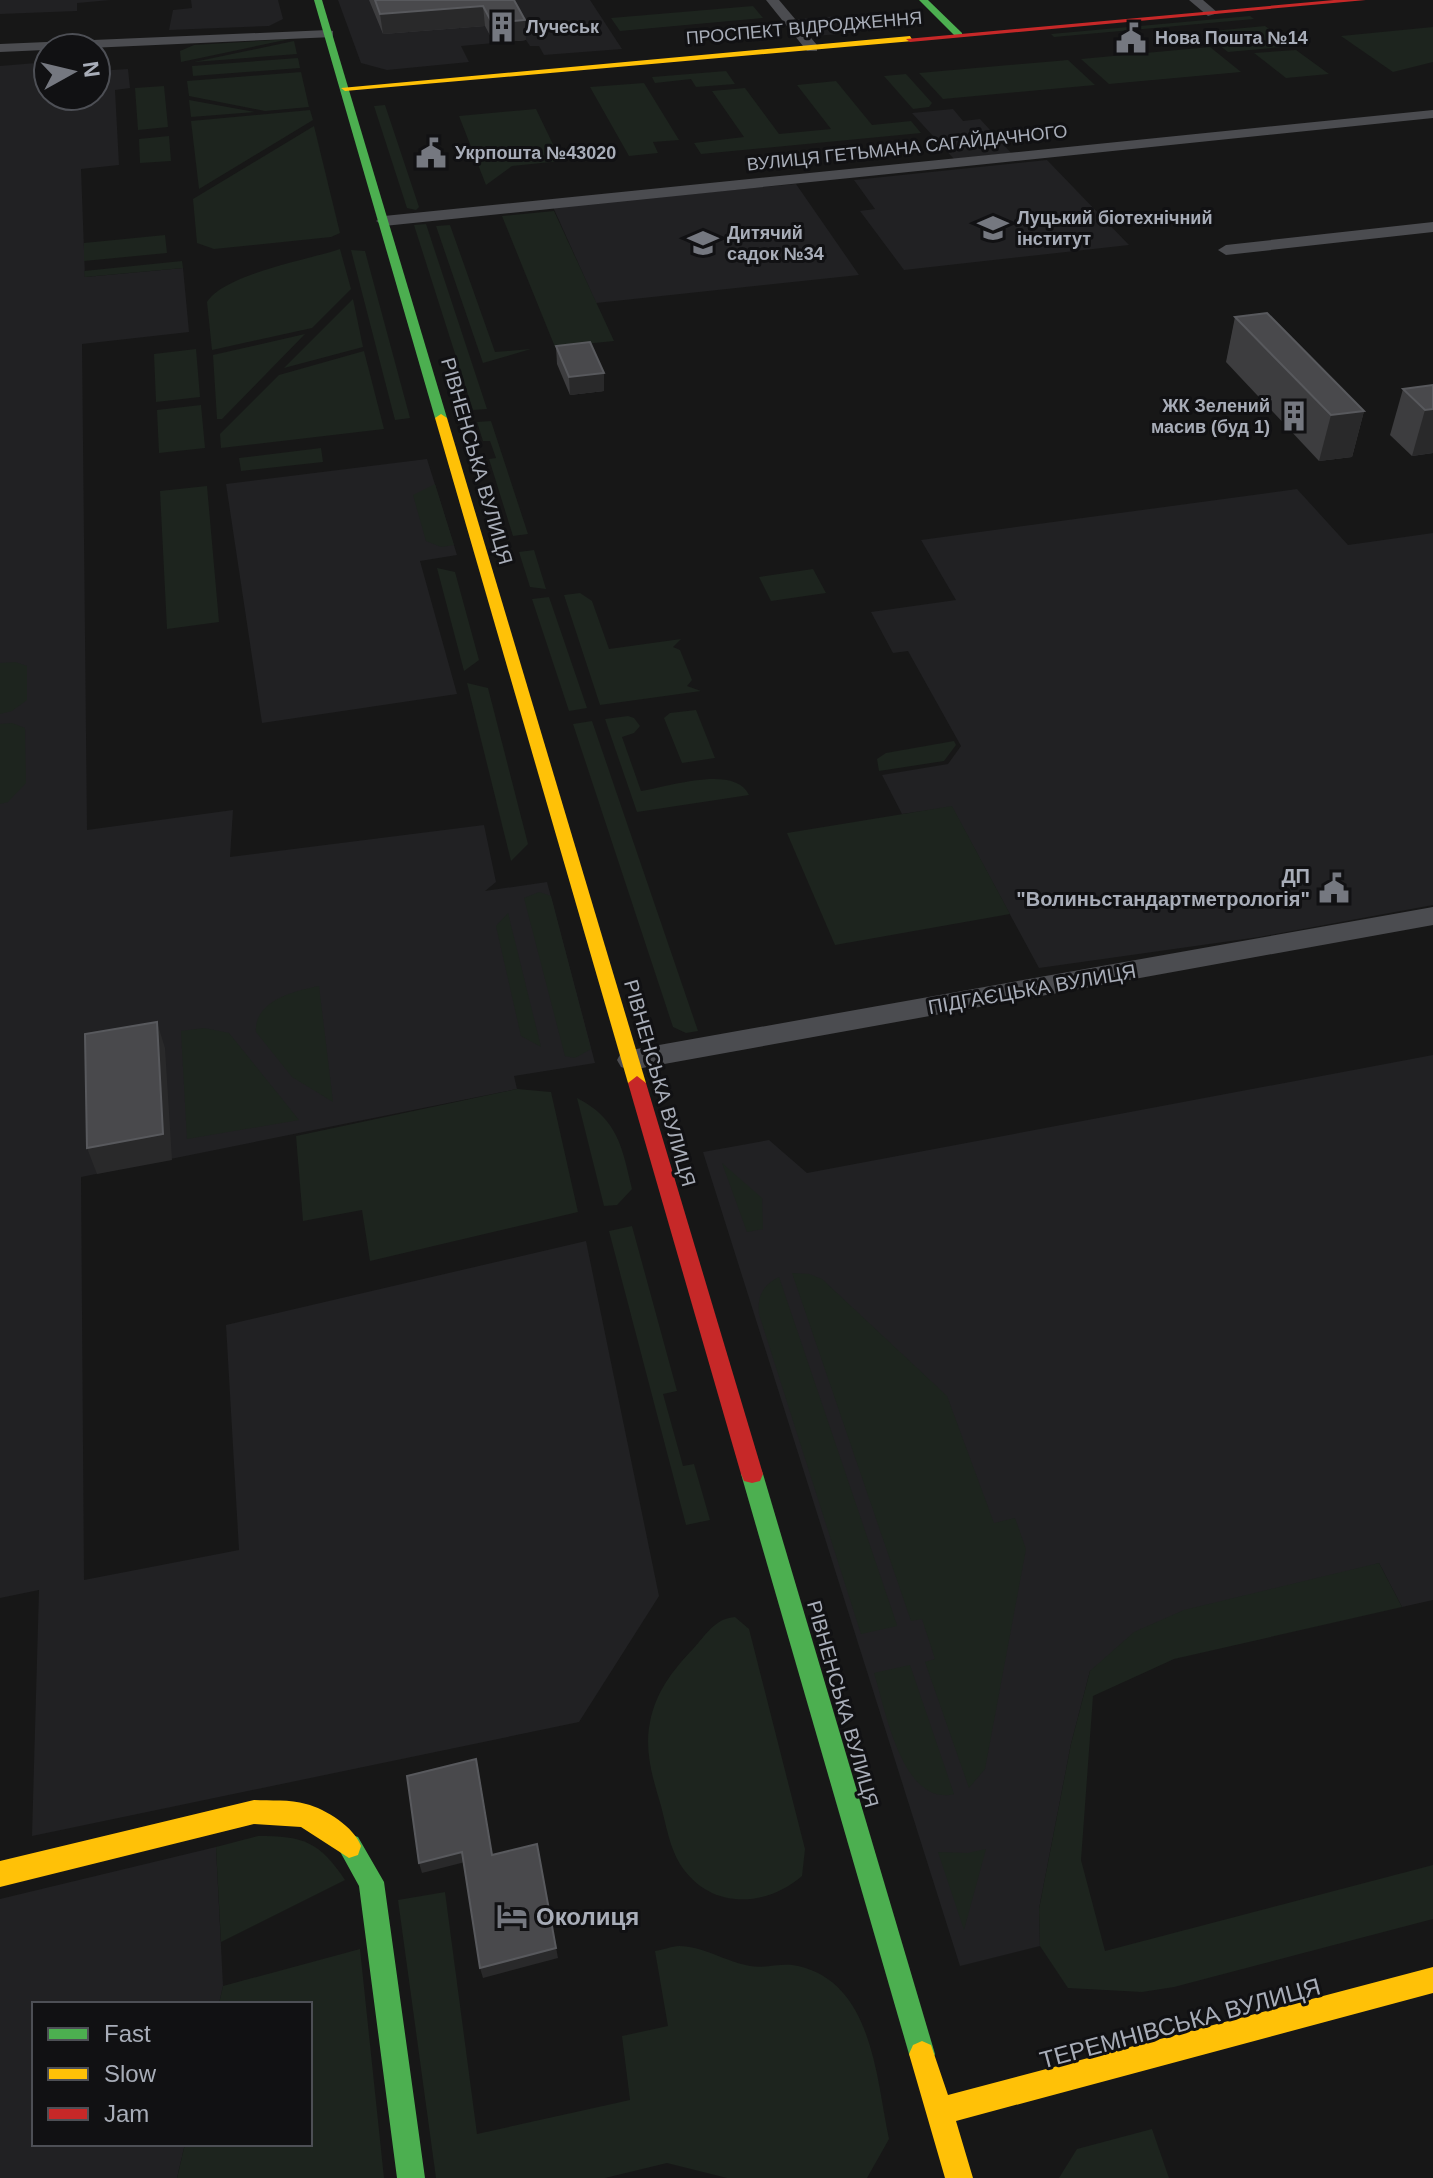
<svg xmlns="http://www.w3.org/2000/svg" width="1433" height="2178" viewBox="0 0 1433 2178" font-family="Helvetica,sans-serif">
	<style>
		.built { fill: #212123 }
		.green { fill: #1d241e }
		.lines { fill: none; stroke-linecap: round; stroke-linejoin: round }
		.street { fill: #4b4c50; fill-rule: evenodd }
		.fast { fill: #4caf50; fill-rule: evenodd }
		.slow { fill: #ffc107; fill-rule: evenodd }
		.jam { fill: #c62828; fill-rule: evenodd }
		.wall { fill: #3d3d3f }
		.shaded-wall { fill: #29292a }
		.building { fill: #49494c; stroke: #58595d; stroke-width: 2 }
		.labels { text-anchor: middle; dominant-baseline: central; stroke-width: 6; stroke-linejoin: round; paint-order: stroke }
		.far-poi-label { font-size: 18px; font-weight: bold; fill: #a8adb8; stroke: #111113; text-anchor: start }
		.far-street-label { font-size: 18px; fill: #a8adb8; stroke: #111113 }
		.street-label { font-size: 20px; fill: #a8adb8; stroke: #111113 }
		.poi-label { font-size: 20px; font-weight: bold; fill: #a8adb8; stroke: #111113; text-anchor: end }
		.near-poi-label { font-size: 24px; font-weight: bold; fill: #a8adb8; stroke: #111113; text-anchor: start }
		.near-street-label { font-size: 24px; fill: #a8adb8; stroke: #111113 }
	</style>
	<rect width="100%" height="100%" fill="#171717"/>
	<g class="built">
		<path d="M 0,0 L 111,0 L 77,3 L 77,11 L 0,14 Z"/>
		<path d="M 191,0 L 278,0 L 283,19 L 269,26 L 169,30 L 173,10 L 192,8 Z"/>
		<path d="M 338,0 L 590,0 L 622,49 L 544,55 L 539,46 L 530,46 L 526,40 L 494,43 L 461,46 L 469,62 L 387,70 L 361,63 Z"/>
		<path d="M 839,16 L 854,33 L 813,36 L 798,19 Z"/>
		<path d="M 48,62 L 48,96 L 96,96 L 96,71 L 128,69 L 130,88 L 115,90 L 119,165 L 81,169 L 85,277 L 183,268 L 189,332 L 82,344 L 87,830 L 233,810 L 230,857 L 484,825 L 496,882 L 485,891 L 547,882 L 595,1063 L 514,1076 L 517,1089 L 81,1177 L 84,1580 L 239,1550 L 226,1325 L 586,1241 L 659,1596 L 579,1722 L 32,1836 L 39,1590 L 0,1598 L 0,66 Z"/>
		<path d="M 953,109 L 963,121 L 980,119 L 1011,153 L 954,159 L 912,113 Z"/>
		<path d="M 1047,160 L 1129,245 L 904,270 L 860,211 L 875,209 L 854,180 Z"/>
		<path d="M 796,184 L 859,275 L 596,303 L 553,207 Z"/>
		<path d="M 427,459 L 457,555 L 420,561 L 457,694 L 262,723 L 226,484 Z"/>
		<path d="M 1297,489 L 1348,545 L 1433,533 L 1433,905 L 1259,937 L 1039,968 L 952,807 L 902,814 L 882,775 L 948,764 L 961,746 L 908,651 L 893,653 L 871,612 L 956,600 L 921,540 Z"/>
		<path d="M 1433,1055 L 1433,1600 L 1402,1607 L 1379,1563 L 1090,1671 L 1071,1744 L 1039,1909 L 1040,1946 L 960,1966 L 703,1152 L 769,1140 L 807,1173 Z"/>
		<path d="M 216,1847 L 223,1986 L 219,2004 L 34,2004 L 34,2144 L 185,2144 L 177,2178 L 0,2178 L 0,1899 Z"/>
	</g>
	<g class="green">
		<path d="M 753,6 L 763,18 L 620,31 L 611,18 Z"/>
		<path d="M 1250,16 L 1254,19 L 1054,37 L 1051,34 Z"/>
		<path d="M 1265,26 L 1293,46 L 1228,52 L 1202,32 Z"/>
		<path d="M 1433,27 L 1433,62 L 1393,72 L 1341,36 Z"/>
		<path d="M 290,39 L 181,62 L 180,51 L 194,45 Z"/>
		<path d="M 294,41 L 297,54 L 194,62 Z"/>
		<path d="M 1210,47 L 1241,72 L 1109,84 L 1081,59 Z"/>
		<path d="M 1296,50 L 1329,74 L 1286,78 L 1254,53 Z"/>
		<path d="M 298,58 L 300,68 L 193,76 L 192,66 Z"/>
		<path d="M 1068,60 L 1095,85 L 943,99 L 919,73 Z"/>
		<path d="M 726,71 L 735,84 L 696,87 L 691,79 L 655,83 L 652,77 Z"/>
		<path d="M 301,72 L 309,107 L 265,111 L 189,96 L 187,81 Z"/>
		<path d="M 906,74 L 932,103 L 929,107 L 913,109 L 884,76 Z"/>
		<path d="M 836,81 L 872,125 L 911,121 L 921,133 L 701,154 L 694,143 L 744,137 L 712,91 L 745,88 L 779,134 L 831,129 L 797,85 Z"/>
		<path d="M 644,83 L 679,140 L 653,142 L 658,153 L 629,156 L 590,87 Z"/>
		<path d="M 164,86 L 168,127 L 138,130 L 135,88 Z"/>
		<path d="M 189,100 L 255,112 L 191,117 Z"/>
		<path d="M 385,105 L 419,207 L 416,210 L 407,208 L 374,106 Z"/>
		<path d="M 536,109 L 561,161 L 512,166 L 486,185 L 459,116 Z"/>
		<path d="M 310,110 L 313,120 L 199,189 L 191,121 Z"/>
		<path d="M 314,126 L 340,233 L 331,237 L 214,249 L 197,243 L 193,199 Z"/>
		<path d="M 169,136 L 171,161 L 140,163 L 139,139 Z"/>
		<path d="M 554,211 L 614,341 L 555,347 L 502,216 Z"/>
		<path d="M 426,224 L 487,409 L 473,410 L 414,225 Z"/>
		<path d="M 450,225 L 495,352 L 531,349 L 483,363 L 436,226 Z"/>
		<path d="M 165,235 L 167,253 L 84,261 L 84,243 Z"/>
		<path d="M 340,249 L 351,289 L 312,328 L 212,350 L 207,302 C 225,274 307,260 340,249 Z"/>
		<path d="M 351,250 L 365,251 L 410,418 L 395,420 Z"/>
		<path d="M 182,261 L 183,268 L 85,277 L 84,271 Z"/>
		<path d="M 353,299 L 363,347 L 284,368 Z"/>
		<path d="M 305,334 L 222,419 L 217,419 L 213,355 Z"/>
		<path d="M 196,349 L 200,397 L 156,402 L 154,354 Z"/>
		<path d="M 364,351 L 384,429 L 221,448 L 220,434 L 279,375 Z"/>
		<path d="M 201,405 L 205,448 L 159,453 L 157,410 Z"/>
		<path d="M 491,421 L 528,534 L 513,536 L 489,459 L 496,458 L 490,441 L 483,441 L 477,422 Z"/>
		<path d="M 321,448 L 323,462 L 241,471 L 239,458 Z"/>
		<path d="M 435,484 L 454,545 L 441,547 L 426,541 L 413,495 Z"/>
		<path d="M 207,486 L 219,622 L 167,629 L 160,491 Z"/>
		<path d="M 534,550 L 546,589 L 530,587 L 519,552 Z"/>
		<path d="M 437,568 L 455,572 L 479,660 L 464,671 Z"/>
		<path d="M 813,569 L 826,593 L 771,601 L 759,577 Z"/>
		<path d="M 580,593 L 592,601 L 609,649 L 681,639 L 673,647 L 680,650 L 692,680 L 687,686 L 701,691 L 600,705 L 564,595 Z"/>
		<path d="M 549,597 L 587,708 L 569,711 L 532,599 Z"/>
		<path d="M 15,662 L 27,666 L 27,700 L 12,711 L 0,714 L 0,663 Z"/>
		<path d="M 467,683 L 488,688 L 528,844 L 511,861 Z"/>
		<path d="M 696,710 L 715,758 L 682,763 L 664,718 L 670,713 Z"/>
		<path d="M 628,716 L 634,718 L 640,726 L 634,733 L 622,737 L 641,791 C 669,787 734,764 749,795 L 637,812 L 605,719 Z"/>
		<path d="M 592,721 L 698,1031 L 686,1033 L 673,1027 L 573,724 Z"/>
		<path d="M 12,723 L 25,728 L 26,783 L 8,802 L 0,804 L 0,724 Z"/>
		<path d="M 954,741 L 956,745 L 944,761 L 879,771 L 877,759 L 886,753 Z"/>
		<path d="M 952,806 L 1010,914 L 835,945 L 787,833 Z"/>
		<path d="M 539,892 L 551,896 L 591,1049 L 575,1058 L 565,1056 L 524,898 Z"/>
		<path d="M 508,913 L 541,1047 L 521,1036 L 496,926 Z"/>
		<path d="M 319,986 L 333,1102 L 292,1077 L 256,1032 C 254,1000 295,991 319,986 Z"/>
		<path d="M 204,1028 L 229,1033 L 299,1120 L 187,1139 L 181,1031 Z"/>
		<path d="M 517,1089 L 551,1092 L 578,1212 L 370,1261 L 362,1210 L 303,1221 L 296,1136 Z"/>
		<path d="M 577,1098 C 618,1119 622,1147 632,1189 L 617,1205 L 604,1206 Z"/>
		<path d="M 722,1163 L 762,1198 L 763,1229 L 747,1232 Z"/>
		<path d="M 632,1226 L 677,1391 L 663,1394 L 683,1466 L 694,1464 L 710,1520 L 686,1525 L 609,1231 Z"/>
		<path d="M 792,1273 L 809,1274 L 822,1279 L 947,1396 L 994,1523 L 1015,1518 L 1026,1549 L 985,1769 L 969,1788 L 925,1662 L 935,1659 L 922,1619 L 911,1621 Z"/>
		<path d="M 779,1277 L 897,1625 L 897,1626 L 861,1634 L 759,1314 C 757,1296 763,1285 779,1277 Z"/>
		<path d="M 1379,1563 L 1402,1607 L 1174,1659 L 1093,1696 L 1081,1860 L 1105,1951 L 1433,1865 L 1433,1919 L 1174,1987 L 1142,1992 L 1068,1988 L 1040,1946 L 1039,1909 L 1071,1744 L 1090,1671 L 1134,1632 L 1184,1610 Z"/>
		<path d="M 735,1617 L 749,1629 L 805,1849 L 802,1876 C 765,1908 709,1910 680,1864 C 670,1848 666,1825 661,1806 C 653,1779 644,1751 650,1722 C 656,1692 672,1671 693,1649 C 705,1636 715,1618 735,1617 Z"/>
		<path d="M 910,1665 L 954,1794 C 902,1807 885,1708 874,1673 Z"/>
		<path d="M 258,1836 C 303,1836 319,1841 345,1880 L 221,1942 L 216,1847 Z"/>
		<path d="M 986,1849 L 964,1930 L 938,1852 L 968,1853 Z"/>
		<path d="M 445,1892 L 477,2134 L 630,2100 L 622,2036 L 668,2026 L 655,1951 C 663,1950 672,1946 679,1946 C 702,1946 727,1962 750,1966 C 765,1969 782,1962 798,1966 C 873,1983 876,2078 889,2139 L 867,2178 L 727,2178 L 667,2163 L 605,2178 L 436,2178 L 398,1900 Z"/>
		<path d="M 360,1949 L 384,2178 L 177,2178 L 185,2144 L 310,2144 L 310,2004 L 219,2004 L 223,1986 Z"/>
		<path d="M 1152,2129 L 1169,2178 L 1059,2178 L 1077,2149 Z"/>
	</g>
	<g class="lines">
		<g class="street">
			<path d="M 766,0 L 779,0 L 817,45 L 817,51 L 807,51 Z"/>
			<path d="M 1189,0 L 1203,0 L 1218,13 L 1208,16 Z"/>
			<path d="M 328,30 L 333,31 L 333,37 L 0,52 L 0,44 Z"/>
			<path d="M 1433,110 L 1433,118 L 384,226 L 376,221 L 384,216 Z"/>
			<path d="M 1433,222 L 1433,232 L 1226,255 L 1218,250 L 1226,245 Z"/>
			<path d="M 1433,907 L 1433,925 L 631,1070 L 621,1067 L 617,1060 L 621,1053 L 631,1050 Z"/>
		</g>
		<g class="fast">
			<path d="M 314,0 L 322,0 L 447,418 L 445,421 L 435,418 Z"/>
			<path d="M 919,0 L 928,0 L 962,33 L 962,37 L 956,37 Z"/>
			<path d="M 752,1465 L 760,1467 L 763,1474 L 935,2054 L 931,2063 L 922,2067 L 913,2063 L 909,2054 L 741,1474 L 744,1467 Z"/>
			<path d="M 349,1834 L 358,1837 L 384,1882 L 425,2178 L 397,2178 L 359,1886 L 337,1846 L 340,1837 Z"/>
		</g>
		<g class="slow">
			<path d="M 910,36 L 913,41 L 345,91 L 341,88 Z"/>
			<path d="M 441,414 L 447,418 L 646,1083 L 637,1090 L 628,1083 L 435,418 Z"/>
			<path d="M 254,1800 C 270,1801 290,1799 306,1804 C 326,1809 354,1827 361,1846 L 358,1855 L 349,1858 L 301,1827 L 254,1824 L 0,1887 L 0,1861 Z"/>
			<path d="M 1433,1967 L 1433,1993 L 956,2121 L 973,2178 L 945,2178 L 909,2054 L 913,2045 L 922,2041 L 931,2045 L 948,2095 Z"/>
		</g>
		<g class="jam">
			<path d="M 1334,0 L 1366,0 L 910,42 L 906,39 Z"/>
			<path d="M 637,1076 L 646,1083 L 763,1474 L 760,1481 L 752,1483 L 744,1481 L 741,1474 L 628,1083 Z"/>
		</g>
	</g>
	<g class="wall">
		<path d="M 369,0 L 514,0 L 526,40 L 494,43 L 485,26 L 383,34 Z"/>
		<path d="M 1235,317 L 1364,411 L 1352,457 L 1319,461 L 1226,362 Z"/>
		<path d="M 556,346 L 604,373 L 604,391 L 570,395 L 557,364 Z"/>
		<path d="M 1433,385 L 1433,453 L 1412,456 L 1390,435 L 1403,389 Z"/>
	</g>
	<g class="shaded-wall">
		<path d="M 483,6 L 485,26 L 383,34 L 380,14 Z"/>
		<path d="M 525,20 L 526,40 L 494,43 L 492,23 Z"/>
		<path d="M 604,373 L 604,391 L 570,395 L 569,377 Z"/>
		<path d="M 1433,409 L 1433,453 L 1412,456 L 1425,410 Z"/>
		<path d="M 1364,411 L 1352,457 L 1319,461 L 1331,415 Z"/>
		<path d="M 157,1022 L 165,1048 L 172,1160 L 97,1174 L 87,1148 Z"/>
		<path d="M 537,1844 L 558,1958 L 483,1978 L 480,1968 Z"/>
		<path d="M 462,1852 L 465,1862 L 422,1873 L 419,1863 Z"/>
	</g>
	<g class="building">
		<path d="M 375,0 L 514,0 L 525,20 L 492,23 L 483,6 L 380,14 Z"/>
		<path d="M 1267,313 L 1364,411 L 1331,415 L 1235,317 Z"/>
		<path d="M 590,342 L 604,373 L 569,377 L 556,346 Z"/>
		<path d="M 1433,385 L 1433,409 L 1425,410 L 1403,389 Z"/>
		<path d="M 157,1022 L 163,1134 L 87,1148 L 85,1034 Z"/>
		<path d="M 476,1759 L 492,1855 L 537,1844 L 556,1948 L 480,1968 L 462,1852 L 419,1863 L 407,1776 Z"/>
	</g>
	<defs>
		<g id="building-bare" transform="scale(2.4)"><path d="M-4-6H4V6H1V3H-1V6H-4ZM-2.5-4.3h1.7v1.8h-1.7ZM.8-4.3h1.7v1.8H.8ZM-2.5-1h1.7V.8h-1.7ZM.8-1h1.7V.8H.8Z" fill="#757880" stroke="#111113" stroke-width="2.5" paint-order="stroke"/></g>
		<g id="civic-bare" transform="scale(2.4)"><path d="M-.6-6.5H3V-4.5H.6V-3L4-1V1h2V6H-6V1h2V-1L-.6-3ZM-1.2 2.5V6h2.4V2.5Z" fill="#757880" stroke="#111113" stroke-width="2.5" paint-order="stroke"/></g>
		<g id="university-bare" transform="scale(2.4)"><path d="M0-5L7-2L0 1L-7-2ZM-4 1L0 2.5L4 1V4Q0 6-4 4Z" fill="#757880" stroke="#111113" stroke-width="2.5" paint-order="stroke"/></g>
		<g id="school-bare" transform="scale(2.4)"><path d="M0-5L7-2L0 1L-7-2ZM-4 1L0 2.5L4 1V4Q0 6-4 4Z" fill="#757880" stroke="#111113" stroke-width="2.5" paint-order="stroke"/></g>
		<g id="hotel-bare" transform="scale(2.4)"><path d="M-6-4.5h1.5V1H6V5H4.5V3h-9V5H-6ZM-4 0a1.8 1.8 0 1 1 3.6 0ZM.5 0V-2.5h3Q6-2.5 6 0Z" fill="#757880" stroke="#111113" stroke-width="2.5" paint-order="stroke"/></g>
	</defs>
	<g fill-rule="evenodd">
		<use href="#building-bare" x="502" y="27"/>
		<use href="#civic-bare" x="1131" y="38"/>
		<use href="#civic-bare" x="431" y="153"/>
		<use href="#university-bare" x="993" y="228"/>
		<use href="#school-bare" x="703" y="243"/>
		<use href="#building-bare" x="1294" y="416"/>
		<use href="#civic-bare" x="1334" y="888"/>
		<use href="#hotel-bare" x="512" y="1916"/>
	</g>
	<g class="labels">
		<g class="far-poi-label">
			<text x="526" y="27">Лучеськ</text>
			<text x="1155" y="38">Нова Пошта №14</text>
			<text x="455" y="153">Укрпошта №43020</text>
			<text x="1017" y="218">Луцький біотехнічний<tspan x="1017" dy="21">інститут</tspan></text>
			<text x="727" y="233">Дитячий<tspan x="727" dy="21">садок №34</tspan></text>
			<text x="1270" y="406" text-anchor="end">ЖК Зелений<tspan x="1270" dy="21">масив (буд 1)</tspan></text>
		</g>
		<g class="far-street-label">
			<text transform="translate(804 28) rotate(-5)">ПРОСПЕКТ ВІДРОДЖЕННЯ</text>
			<text transform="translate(907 148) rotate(-6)">ВУЛИЦЯ ГЕТЬМАНА САГАЙДАЧНОГО</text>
		</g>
		<g class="street-label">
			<text transform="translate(477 461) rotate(74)">РІВНЕНСЬКА ВУЛИЦЯ</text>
			<text transform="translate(1032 989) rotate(-10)">ПІДГАЄЦЬКА ВУЛИЦЯ</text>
			<text transform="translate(660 1083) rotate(74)">РІВНЕНСЬКА ВУЛИЦЯ</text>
			<text transform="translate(843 1704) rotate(74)">РІВНЕНСЬКА ВУЛИЦЯ</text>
		</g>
		<g class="poi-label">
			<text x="1310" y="876">ДП<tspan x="1310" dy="23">"Волиньстандартметрологія"</tspan></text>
		</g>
		<g class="near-poi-label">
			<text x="536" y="1916">Околиця</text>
		</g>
		<g class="near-street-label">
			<text transform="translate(1180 2023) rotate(-15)">ТЕРЕМНІВСЬКА ВУЛИЦЯ</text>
		</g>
	</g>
	<rect x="32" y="2002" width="280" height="144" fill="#111113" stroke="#4d4f55" stroke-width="2"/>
	<rect x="48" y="2028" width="40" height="12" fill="#4caf50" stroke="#4d4f55" stroke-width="2"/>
	<text x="104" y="2042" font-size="24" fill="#a8adb8">Fast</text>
	<rect x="48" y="2068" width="40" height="12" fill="#ffc107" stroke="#4d4f55" stroke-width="2"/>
	<text x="104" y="2082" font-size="24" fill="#a8adb8">Slow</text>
	<rect x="48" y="2108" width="40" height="12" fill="#c62828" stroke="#4d4f55" stroke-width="2"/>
	<text x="104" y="2122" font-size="24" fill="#a8adb8">Jam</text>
	<g transform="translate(72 72) rotate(82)"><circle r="38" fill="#111113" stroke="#4d4f55" stroke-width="2"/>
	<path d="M0-6L14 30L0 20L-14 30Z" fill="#757880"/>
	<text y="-12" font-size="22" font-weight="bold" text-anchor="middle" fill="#a8adb8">N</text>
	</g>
</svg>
